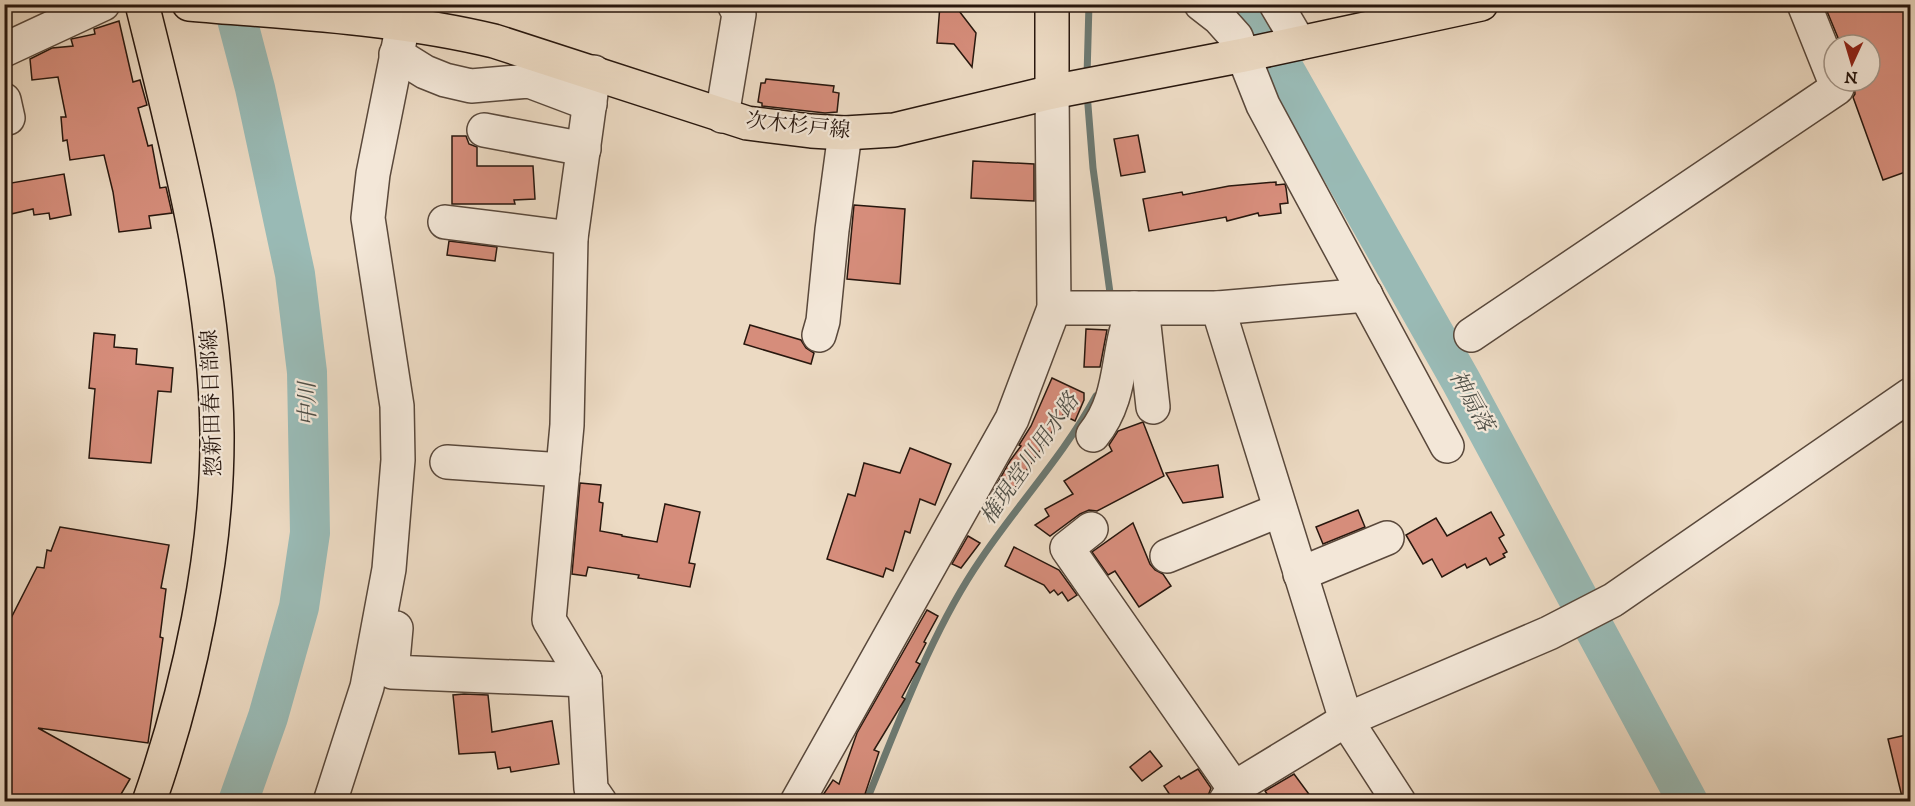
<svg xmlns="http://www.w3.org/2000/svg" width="1915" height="806" viewBox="0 0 1915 806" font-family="'IM FELL DW Pica','Noto Serif JP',serif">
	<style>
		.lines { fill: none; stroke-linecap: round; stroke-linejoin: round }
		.stream { stroke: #6c7972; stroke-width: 7 }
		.river { stroke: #99bab5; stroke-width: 40 }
		.building { fill: #d68d7b; stroke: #28170e; stroke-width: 1.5 }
		.minor-casing { stroke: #59483b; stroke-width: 36 }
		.major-casing { stroke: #28170e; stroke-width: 36 }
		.minor { stroke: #f3e7d8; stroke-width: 33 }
		.major { stroke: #ecdac3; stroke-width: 33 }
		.labels { text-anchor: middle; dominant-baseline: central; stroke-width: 4.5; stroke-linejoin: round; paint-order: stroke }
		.street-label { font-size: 21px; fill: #28170e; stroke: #f3e7d8 }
		.water-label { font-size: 22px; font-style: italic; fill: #505048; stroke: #f3e7d8 }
	</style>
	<rect width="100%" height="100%" fill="#ecdac3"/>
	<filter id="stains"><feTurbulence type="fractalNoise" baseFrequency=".00333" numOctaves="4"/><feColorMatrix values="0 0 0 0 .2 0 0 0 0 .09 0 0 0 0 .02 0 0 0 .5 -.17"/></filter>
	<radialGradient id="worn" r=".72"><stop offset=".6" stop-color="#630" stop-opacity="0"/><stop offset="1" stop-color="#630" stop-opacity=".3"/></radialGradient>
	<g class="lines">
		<g class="stream">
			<path d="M 1087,76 L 1089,4"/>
			<path d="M 1087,93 L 1093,168 L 1111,300"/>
			<path d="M 866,802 C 899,722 932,630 981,559 C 1018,504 1064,455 1096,396"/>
		</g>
		<g class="river">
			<path d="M 233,4 L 255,88 L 295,274 L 307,372 L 310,533 L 299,607 L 268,717 L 238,802"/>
			<path d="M 1247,4 L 1461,381 L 1688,802"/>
		</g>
	</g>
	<g class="building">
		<path d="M 1824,4 L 1911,4 L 1911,170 L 1883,180 L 1853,97 L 1855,94 L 1854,81 L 1870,81 L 1870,45 L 1841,45 Z"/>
		<path d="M 940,5 L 956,7 L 976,33 L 972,67 L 954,44 L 937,43 Z"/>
		<path d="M 119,21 L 133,82 L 140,80 L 147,105 L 138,108 L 148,146 L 152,145 L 160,188 L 166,187 L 172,213 L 149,216 L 151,228 L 119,232 L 113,192 L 104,155 L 70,160 L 67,140 L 63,141 L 61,117 L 66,117 L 58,77 L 32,80 L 30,59 L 52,48 L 73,46 L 71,39 L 95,34 L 94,29 Z"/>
		<path d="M 766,79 L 834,86 L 833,92 L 839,93 L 837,112 L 825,113 L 762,106 L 762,103 L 758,102 L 761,83 L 765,83 Z"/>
		<path d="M 1138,135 L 1145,172 L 1121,176 L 1114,139 Z"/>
		<path d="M 452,136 L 466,136 L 469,144 L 477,147 L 477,166 L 533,166 L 535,199 L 514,200 L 515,204 L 452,204 Z"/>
		<path d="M 973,161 L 1034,164 L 1034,201 L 971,198 Z"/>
		<path d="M 64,174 L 71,215 L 50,219 L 49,213 L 34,215 L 33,209 L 11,214 L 5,184 Z"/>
		<path d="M 1276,182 L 1276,185 L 1285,184 L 1286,188 L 1288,203 L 1280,204 L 1281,213 L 1259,216 L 1258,213 L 1227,221 L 1226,217 L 1149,231 L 1143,199 L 1182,192 L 1183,195 L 1229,186 Z"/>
		<path d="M 854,205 L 905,209 L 900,284 L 847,279 Z"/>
		<path d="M 449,241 L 497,247 L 495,261 L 447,255 Z"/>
		<path d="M 750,325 L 801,340 L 806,348 L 814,353 L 811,364 L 744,344 Z"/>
		<path d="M 1086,329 L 1107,330 L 1100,367 L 1084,367 Z"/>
		<path d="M 94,333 L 115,335 L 114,347 L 137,349 L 136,364 L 173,368 L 171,392 L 158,391 L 151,463 L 89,458 L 95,389 L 89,388 Z"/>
		<path d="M 1052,378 L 1084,393 L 1084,400 L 1075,421 L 1063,415 L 1005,503 L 992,493 L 1010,461 L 1021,446 L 1019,445 L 1031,426 Z"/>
		<path d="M 1143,422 L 1164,476 L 1097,511 L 1089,510 L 1080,514 L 1050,536 L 1035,525 L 1049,516 L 1045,509 L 1073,494 L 1064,481 L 1112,451 L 1109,445 L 1118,431 Z"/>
		<path d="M 910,448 L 951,464 L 935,505 L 920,499 L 910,533 L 905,531 L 893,571 L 886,568 L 883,577 L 827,559 L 848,494 L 855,496 L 864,463 L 900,473 Z"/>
		<path d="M 1218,465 L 1223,497 L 1183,503 L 1166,473 Z"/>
		<path d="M 580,483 L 601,485 L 599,502 L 603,503 L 600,531 L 622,535 L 622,536 L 657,542 L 665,504 L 700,512 L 689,563 L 695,564 L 690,587 L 638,578 L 639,575 L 588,567 L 586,576 L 572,574 Z"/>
		<path d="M 1358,510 L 1365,527 L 1323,544 L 1316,527 Z"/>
		<path d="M 1491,512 L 1504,535 L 1499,538 L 1507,552 L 1503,554 L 1505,557 L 1490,565 L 1486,558 L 1467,568 L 1465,564 L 1442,577 L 1432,559 L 1423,564 L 1406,535 L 1436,518 L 1447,536 Z"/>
		<path d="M 1133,523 L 1150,564 L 1155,570 L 1163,574 L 1171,586 L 1139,607 L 1115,571 L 1108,575 L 1092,552 Z"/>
		<path d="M 60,527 L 169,545 L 161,588 L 166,589 L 160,637 L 163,638 L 148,743 L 38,728 L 130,779 L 117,801 L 4,801 L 4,632 L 37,567 L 44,568 L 47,550 L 51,551 Z"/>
		<path d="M 968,536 L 980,543 L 961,568 L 952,564 Z"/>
		<path d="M 1014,547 L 1059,570 L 1077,595 L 1068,601 L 1062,592 L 1058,595 L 1054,590 L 1050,593 L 1044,585 L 1005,566 Z"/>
		<path d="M 927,610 L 938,616 L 924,642 L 926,643 L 916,662 L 920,664 L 902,697 L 905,699 L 874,750 L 879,752 L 863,800 L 865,801 L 819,801 L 833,780 L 839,784 L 857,733 Z"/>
		<path d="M 464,694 L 488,695 L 492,732 L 552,721 L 559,764 L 511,772 L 510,767 L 498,769 L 495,752 L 459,754 L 453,695 Z"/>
		<path d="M 1911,734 L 1911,801 L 1903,801 L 1888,739 Z"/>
		<path d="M 1150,751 L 1162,766 L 1142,781 L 1130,767 Z"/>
		<path d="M 1198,769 L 1211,788 L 1206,801 L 1174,801 L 1164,786 L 1179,776 L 1181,779 Z"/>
		<path d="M 1294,774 L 1314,801 L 1272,801 L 1265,791 Z"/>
	</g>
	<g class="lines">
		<g class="minor-casing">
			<g id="minor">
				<path d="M 1201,4 L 1219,18 L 1236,37 L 1263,105 L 1447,446"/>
				<path d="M 1276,4 L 1299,43"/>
				<path d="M 1804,4 L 1834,79"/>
				<path d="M 4,50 L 103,4"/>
				<path d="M 396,54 L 425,72 L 445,80 L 471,86 L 529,81 L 590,104"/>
				<path d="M 594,72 L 571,238 L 567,425 L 549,620 L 585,680 L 591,789 L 600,802"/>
				<path d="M 4,100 L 8,118"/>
				<path d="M 722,116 L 739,14 L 734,4"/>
				<path d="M 484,130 L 584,149"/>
				<path d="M 445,222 L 571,238"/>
				<path d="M 1054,308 L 1218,308 L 1346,720 L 1399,802"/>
				<path d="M 1218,308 L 1366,295"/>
				<path d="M 1135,310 L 1144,325 L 1153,407"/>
				<path d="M 819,335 L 823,321 L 832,230 L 845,133"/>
				<path d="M 1471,335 L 1837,88 L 1835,81"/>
				<path d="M 1093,435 C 1125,395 1115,352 1134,308"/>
				<path d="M 447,462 L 563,470"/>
				<path d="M 1091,529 L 1067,548 L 1234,788"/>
				<path d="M 1167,556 L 1280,510"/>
				<path d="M 1300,574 L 1387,538"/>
				<path d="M 396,628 L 392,672 L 585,680"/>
				<path d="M 330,802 L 367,687 L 389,569 L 398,460 L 397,406 L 368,218 L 373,174 L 403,24"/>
				<path d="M 797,802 L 1012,419 L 1054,308 L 1052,92"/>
				<path d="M 1225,802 L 1234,788 L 1346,720 L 1549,633 L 1613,600 L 1910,395"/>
			</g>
		</g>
		<g class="major-casing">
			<g id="major">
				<path d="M 142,4 C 177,145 215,287 217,433 C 218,553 189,688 149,802"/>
				<path d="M 189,4 C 290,13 395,17 494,41 L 747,123 L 811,131 L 845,133 L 894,130 L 1052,92 L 1244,55 L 1481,4"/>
				<path d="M 1052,92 L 1052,4"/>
			</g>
		</g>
		<use href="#minor" class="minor"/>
		<use href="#major" class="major"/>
	</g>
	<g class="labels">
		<g class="street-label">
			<text transform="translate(798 126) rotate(6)">次木杉戸線</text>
			<text transform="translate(212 403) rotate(-92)">惣新田春日部線</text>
		</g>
		<g class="water-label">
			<text transform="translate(1471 401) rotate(61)">神扇落</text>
			<text transform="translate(308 404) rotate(-91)">中川</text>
			<text transform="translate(1030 459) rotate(-55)">権現堂川用水路</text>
		</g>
	</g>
	<rect width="1915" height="806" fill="none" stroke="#ecdac3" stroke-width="24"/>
	<rect x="6" y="6" width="1903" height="794" fill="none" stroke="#28170e" stroke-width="3"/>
	<rect x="12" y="12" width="1891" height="782" fill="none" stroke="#28170e" stroke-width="1.5"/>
	<g transform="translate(1852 63) rotate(184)"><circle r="28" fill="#f3e7d8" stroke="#a29487" stroke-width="1.5"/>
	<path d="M0-4.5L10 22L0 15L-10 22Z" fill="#8f2418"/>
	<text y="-9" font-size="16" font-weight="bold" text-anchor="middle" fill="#28170e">N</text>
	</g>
	<rect width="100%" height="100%" filter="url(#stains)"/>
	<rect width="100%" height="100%" fill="url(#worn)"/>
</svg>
